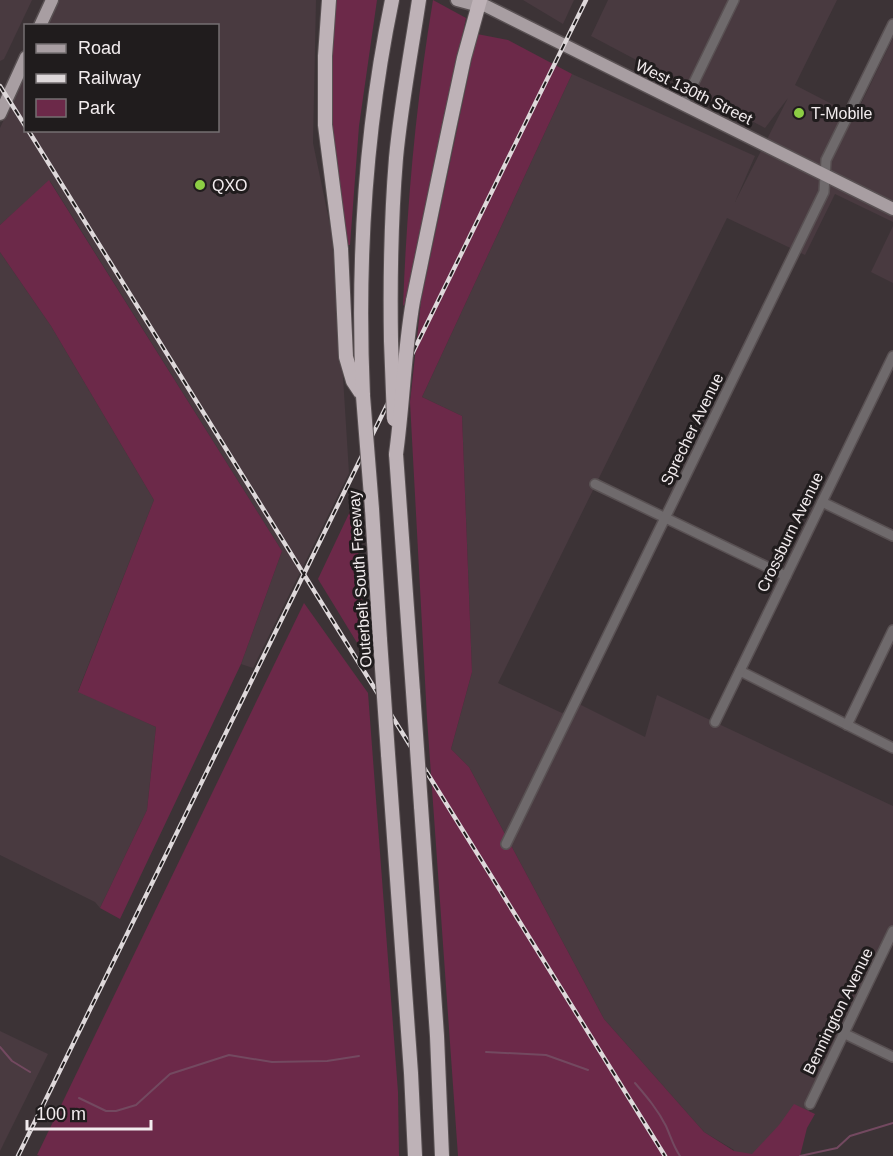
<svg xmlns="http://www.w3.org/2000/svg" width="893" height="1156" viewBox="0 0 893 1156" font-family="Arial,sans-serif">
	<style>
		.built { fill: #493a40 }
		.green { fill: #6c2949 }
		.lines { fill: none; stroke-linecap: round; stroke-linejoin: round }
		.stream { stroke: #734960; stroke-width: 2 }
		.minor-casing { stroke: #595153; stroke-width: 12 }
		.major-casing { stroke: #595153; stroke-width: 15 }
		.highway-casing { stroke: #595153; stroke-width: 16 }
		.minor { stroke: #6f6a6c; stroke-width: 9 }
		.major { stroke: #a89ea2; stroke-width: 12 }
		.highway { stroke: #beb2b7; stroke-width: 14 }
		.rail-casing { stroke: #ded8da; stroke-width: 4.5 }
		.rail { stroke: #201c1d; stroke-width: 2; stroke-dasharray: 7; stroke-linecap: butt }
		.highway-bridge-casing { stroke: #595153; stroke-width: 16; stroke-linecap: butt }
		.highway-bridge { stroke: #beb2b7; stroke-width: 14 }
		.poi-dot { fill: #8dce44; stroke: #201c1d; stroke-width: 2 }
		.labels { text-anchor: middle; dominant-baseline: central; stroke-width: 6; stroke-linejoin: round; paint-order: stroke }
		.street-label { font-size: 16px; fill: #f2ecee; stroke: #201c1d }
		.poi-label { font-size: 16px; fill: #f2ecee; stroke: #201c1d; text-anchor: start }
	</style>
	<rect width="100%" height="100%" fill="#3c3336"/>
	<g class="built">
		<path d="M 0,0 L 32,0 L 4,59 L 0,61 Z"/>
		<path d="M 60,0 L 316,0 L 313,143 L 335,249 L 349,473 L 253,668 L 241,664 L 282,551 L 50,181 L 0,225 L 0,128 L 25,74 L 26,130 L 218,130 L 218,26 L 48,25 Z"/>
		<path d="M 523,0 L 574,0 L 563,24 Z"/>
		<path d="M 608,0 L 837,0 L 795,85 L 855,116 L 893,38 L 893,222 L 835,194 L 805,255 L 727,218 L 498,683 L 562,713 L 579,704 L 645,737 L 657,695 L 893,806 L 893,927 L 814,1095 L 795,1156 L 731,1156 L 734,1150 L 704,1132 L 604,1019 L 469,767 L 451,749 L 472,672 L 462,416 L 422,397 L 572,74 L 755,156 L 735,202 L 788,98 L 765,128 L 591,36 Z"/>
		<path d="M 893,226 L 893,283 L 871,272 Z"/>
		<path d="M 0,252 L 51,326 L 154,500 L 78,691 L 156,727 L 147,810 L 100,908 L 95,902 L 0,855 Z"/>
		<path d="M 0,1031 L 48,1054 L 0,1151 Z"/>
	</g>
	<g class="green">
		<path d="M 333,0 L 377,0 L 359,126 L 350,245 L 345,245 L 333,148 L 329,99 Z"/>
		<path d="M 433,0 L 466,18 L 409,299 L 403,306 C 407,203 416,102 433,0 Z"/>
		<path d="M 477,34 L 508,40 L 572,74 L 422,397 L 462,416 L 472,672 L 451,749 L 469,767 L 604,1019 L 704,1132 L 734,1151 L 752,1154 L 779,1125 L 794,1104 L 815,1114 L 807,1128 L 800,1156 L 458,1156 L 427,718 L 410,402 L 421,301 Z"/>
		<path d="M 49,180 L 282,551 L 241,664 L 120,919 L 100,908 L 147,810 L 156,727 L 78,692 L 154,500 L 51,326 L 0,252 L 0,225 Z"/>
		<path d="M 354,503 L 367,659 L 318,579 Z"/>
		<path d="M 304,603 L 368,693 L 398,1092 L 399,1156 L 40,1156 L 37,1155 Z"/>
	</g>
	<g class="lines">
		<g class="stream">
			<path d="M 0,1047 L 12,1061 L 30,1072"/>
			<path d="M 486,1052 L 546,1055 L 588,1070"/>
			<path d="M 635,1083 C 647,1097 658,1110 666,1126 C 671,1137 673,1146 680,1156"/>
			<path d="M 79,1098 L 106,1111 L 116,1111 L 136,1105 L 170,1074 L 229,1055 L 272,1062 L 327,1061 L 359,1056"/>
			<path d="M 800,1156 L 837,1148 L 850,1136 L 893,1123"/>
		</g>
		<g class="minor-casing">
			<g id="minor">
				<path d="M 683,105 L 734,0"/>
				<path d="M 595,484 L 786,576"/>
				<path d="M 822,502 L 893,536"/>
				<path d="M 740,671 L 893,748"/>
				<path d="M 715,722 L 893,356"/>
				<path d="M 847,725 L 893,630"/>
				<path d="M 506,844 L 824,192 L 826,160 L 893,24"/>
				<path d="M 843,1033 L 893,1057"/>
				<path d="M 810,1104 L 893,931"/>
			</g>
		</g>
		<g class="major-casing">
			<g id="major">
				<path d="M 457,0 L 472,4 L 480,3 L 893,209"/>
				<path d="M 40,26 L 52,0"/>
				<path d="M 0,114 L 26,57"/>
			</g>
		</g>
		<g class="highway-casing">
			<g id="highway">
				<path d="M 329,0 L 325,56 L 325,125 L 341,249 L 346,357 L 353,381 L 363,396"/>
				<path d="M 413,301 L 449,128 L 464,58 L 480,0"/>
				<path d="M 391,341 C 390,280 391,219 396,158 C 401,105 411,53 419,0"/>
				<path d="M 363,396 C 357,264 365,130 392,0"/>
				<path d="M 396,454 L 413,692"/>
				<path d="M 372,509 L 380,640"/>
				<path d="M 388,754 L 411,1073 L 415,1156"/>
				<path d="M 421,806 L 437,1036 L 442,1156"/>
			</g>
		</g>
		<use href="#minor" class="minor"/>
		<use href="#major" class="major"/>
		<use href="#highway" class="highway"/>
		<g class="rail-casing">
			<g id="rail">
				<path d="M 0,86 L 26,127"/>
				<path d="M 28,130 L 665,1156"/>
				<path d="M 18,1156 L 586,0"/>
			</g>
		</g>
		<use href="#rail" class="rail"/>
		<g class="highway-bridge-casing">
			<g id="highway-bridge">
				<path d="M 391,341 L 394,419"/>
				<path d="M 363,396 L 372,509"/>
				<path d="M 396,454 C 403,403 404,352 413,301"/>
				<path d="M 380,640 L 388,754"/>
				<path d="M 413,692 L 421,806"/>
			</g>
		</g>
		<use href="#highway-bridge" class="highway-bridge"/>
	</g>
	<g class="poi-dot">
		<circle cx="799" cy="113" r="6"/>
		<circle cx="200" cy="185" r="6"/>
	</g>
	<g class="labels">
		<g class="street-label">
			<text transform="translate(694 92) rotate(26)">West 130th Street</text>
			<text transform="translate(692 429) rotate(-64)">Sprecher Avenue</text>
			<text transform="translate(790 532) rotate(-64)">Crossburn Avenue</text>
			<text transform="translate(360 579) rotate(-94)">Outerbelt South Freeway</text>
			<text transform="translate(838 1011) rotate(-64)">Bennington Avenue</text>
		</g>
		<g class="poi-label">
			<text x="811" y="113">T-Mobile</text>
			<text x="212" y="185">QXO</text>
		</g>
	</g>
	<rect x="24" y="24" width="195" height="108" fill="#201c1d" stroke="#746f71" stroke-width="1.5"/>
	<rect x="36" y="44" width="30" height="9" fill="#a89ea2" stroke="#746f71" stroke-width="1.5"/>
	<text x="78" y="54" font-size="18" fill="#f2ecee">Road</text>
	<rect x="36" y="74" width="30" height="9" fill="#ded8da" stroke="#746f71" stroke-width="1.5"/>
	<text x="78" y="84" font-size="18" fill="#f2ecee">Railway</text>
	<rect x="36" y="99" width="30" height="18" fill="#6c2949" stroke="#746f71" stroke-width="1.5"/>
	<text x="78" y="114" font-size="18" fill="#f2ecee">Park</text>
	<path d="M27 1120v9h124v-9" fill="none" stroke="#f2ecee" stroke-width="3"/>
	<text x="36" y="1120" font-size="18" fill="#f2ecee" stroke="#201c1d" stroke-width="4.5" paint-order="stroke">100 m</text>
</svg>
